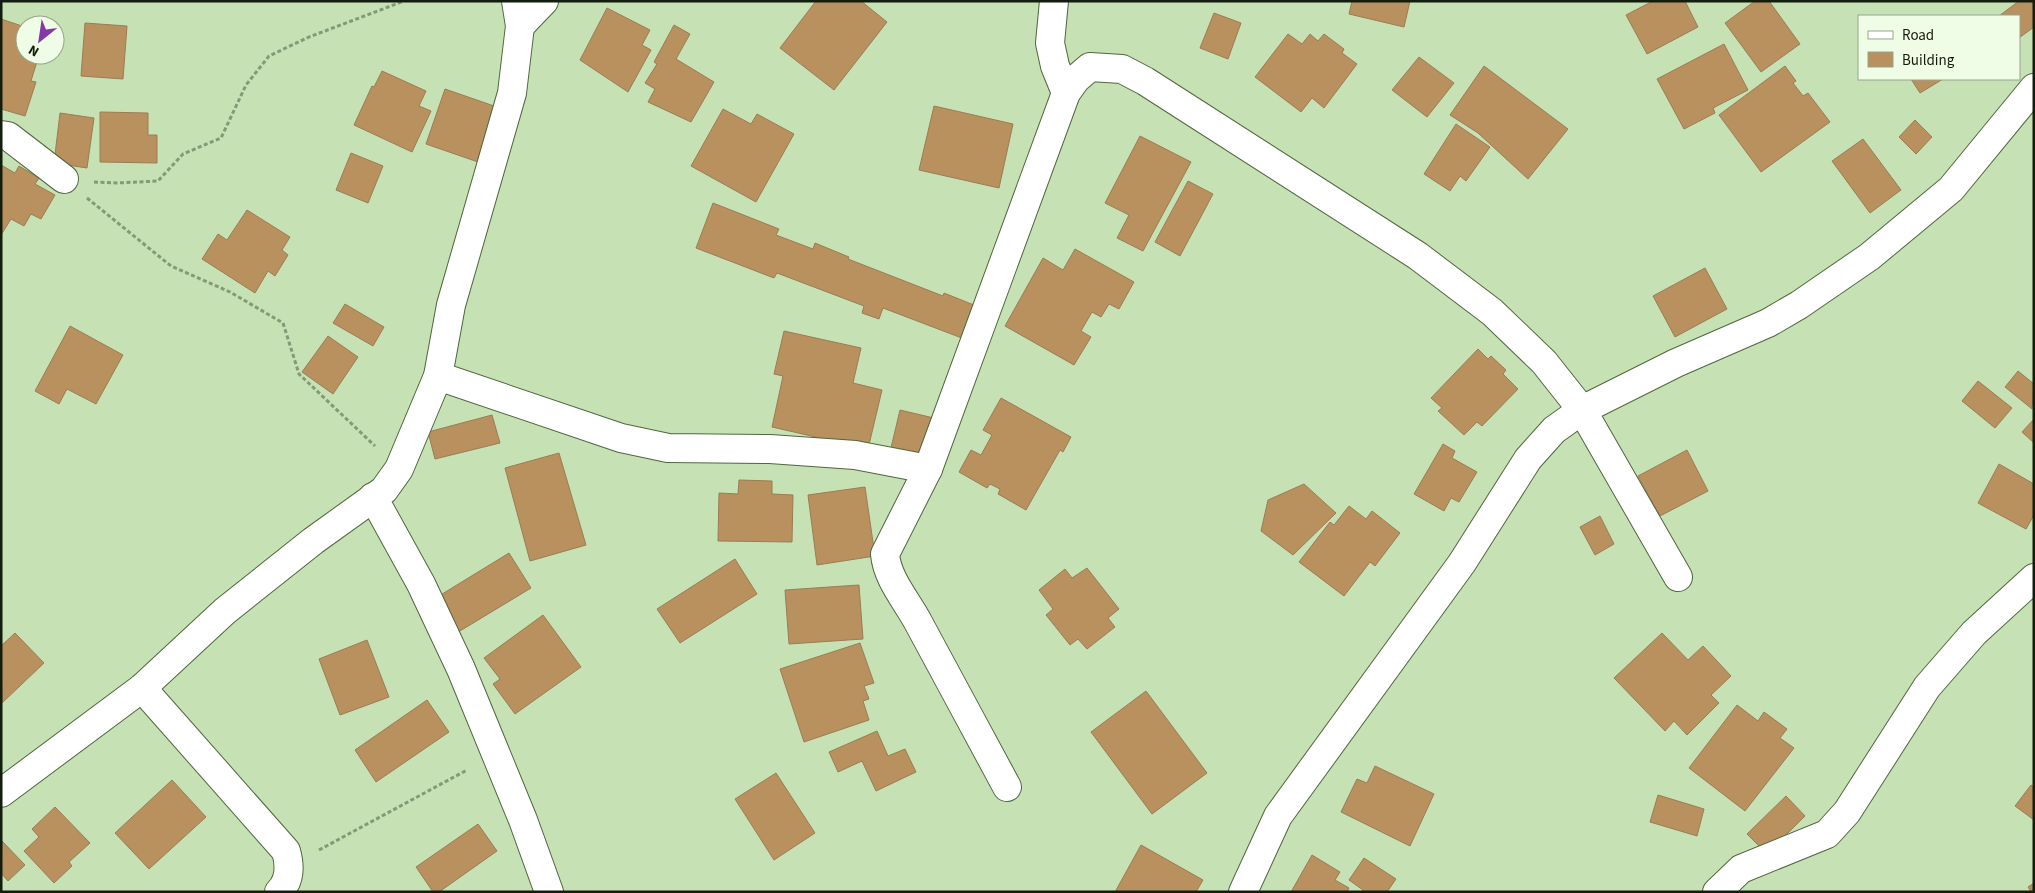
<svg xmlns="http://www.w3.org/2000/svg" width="2035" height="893" viewBox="0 0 2035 893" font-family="'Source Sans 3',sans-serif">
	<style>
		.building { fill: #b8915e; stroke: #9b7c55 }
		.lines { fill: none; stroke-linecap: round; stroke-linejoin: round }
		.street-casing { stroke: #50673f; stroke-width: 30 }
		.path { stroke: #849976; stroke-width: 3; stroke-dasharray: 4 2.5; stroke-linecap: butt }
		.street { stroke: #fff; stroke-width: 28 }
	</style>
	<rect width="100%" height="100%" fill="#c6e1b4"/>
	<g class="building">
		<path d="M 816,1 L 861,1 L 887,22 L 834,90 L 780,48 Z"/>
		<path d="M 1352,1 L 1410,1 L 1404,27 L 1349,14 Z"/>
		<path d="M 1653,1 L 1685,1 L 1698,27 L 1647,54 L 1626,15 Z"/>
		<path d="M 1755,1 L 1769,1 L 1800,44 L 1761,72 L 1725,23 Z"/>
		<path d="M 2019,1 L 2034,1 L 2034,27 L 2019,38 L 2019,16 L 1999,16 Z"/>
		<path d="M 607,8 L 650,30 L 642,45 L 651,50 L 628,92 L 580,60 Z"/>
		<path d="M 1214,13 L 1241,23 L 1228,59 L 1200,48 Z"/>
		<path d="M 1,19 L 25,27 L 25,55 L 39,55 L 31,81 L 36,82 L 25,116 L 1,109 Z"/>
		<path d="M 85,23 L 127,26 L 123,79 L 81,76 Z"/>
		<path d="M 674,25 L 690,34 L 676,59 L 714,82 L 691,122 L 648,102 L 655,89 L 645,83 L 657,64 L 654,62 Z"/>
		<path d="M 1288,34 L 1302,44 L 1310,34 L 1318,41 L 1324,34 L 1344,49 L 1342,53 L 1357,64 L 1324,108 L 1312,98 L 1301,112 L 1255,77 Z"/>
		<path d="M 1724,44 L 1748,90 L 1713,108 L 1715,113 L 1684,129 L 1657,79 Z"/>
		<path d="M 1419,57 L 1454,83 L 1427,117 L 1392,90 Z"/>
		<path d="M 1484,66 L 1568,129 L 1528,179 L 1478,133 L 1450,115 Z"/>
		<path d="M 1785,66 L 1796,81 L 1793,83 L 1803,96 L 1808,93 L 1830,122 L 1761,172 L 1719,115 Z"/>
		<path d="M 382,71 L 426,91 L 419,106 L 431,111 L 412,152 L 354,125 L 372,86 L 374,87 Z"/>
		<path d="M 1911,79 L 1943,79 L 1920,93 Z"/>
		<path d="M 445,89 L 497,107 L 478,162 L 426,144 Z"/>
		<path d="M 934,106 L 1013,124 L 999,188 L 919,170 Z"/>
		<path d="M 723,109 L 751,124 L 757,114 L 794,134 L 756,202 L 691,166 Z"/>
		<path d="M 100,112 L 148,113 L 148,135 L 157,135 L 157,163 L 100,162 Z"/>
		<path d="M 60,113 L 94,118 L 87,168 L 54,163 Z"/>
		<path d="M 1915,120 L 1932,137 L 1916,154 L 1899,137 Z"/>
		<path d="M 1456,124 L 1490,147 L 1466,181 L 1460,176 L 1450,191 L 1424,174 Z"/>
		<path d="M 1140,136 L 1191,162 L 1143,251 L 1117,238 L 1129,215 L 1105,203 Z"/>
		<path d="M 1863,139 L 1901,190 L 1870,213 L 1832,161 Z"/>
		<path d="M 351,153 L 383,166 L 368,203 L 336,190 Z"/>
		<path d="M 1,165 L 15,173 L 19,166 L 39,178 L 35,184 L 55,195 L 41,219 L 31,214 L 24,226 L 11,219 L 1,235 Z"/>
		<path d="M 1188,181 L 1213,194 L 1180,256 L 1155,242 Z"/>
		<path d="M 713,203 L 779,229 L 776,235 L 813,249 L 815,243 L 849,257 L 848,259 L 943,296 L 944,293 L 979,307 L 967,340 L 883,308 L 879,319 L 862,313 L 864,306 L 777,273 L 774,278 L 696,248 Z"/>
		<path d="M 247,210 L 290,237 L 282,250 L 288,255 L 275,276 L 268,271 L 255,293 L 202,259 L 218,234 L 227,240 Z"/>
		<path d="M 1075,249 L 1134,282 L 1119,309 L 1109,304 L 1101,317 L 1092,312 L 1081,331 L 1091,337 L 1074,365 L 1005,326 L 1043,258 L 1063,270 Z"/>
		<path d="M 1705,268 L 1727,309 L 1675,337 L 1653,296 Z"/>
		<path d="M 345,304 L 384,327 L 373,346 L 333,323 Z"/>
		<path d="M 70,326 L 123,355 L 96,404 L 67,389 L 59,404 L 35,391 Z"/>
		<path d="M 784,331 L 861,348 L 853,383 L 882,390 L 868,449 L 772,427 L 783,376 L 774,374 Z"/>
		<path d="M 328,336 L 358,357 L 333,394 L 302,372 Z"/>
		<path d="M 1478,349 L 1488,359 L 1491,356 L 1506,370 L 1503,374 L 1518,389 L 1482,426 L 1477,422 L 1464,435 L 1438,411 L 1442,408 L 1431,398 Z"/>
		<path d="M 2018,371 L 2034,384 L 2032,409 L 2005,387 Z"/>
		<path d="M 1978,381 L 2012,408 L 1995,428 L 1962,401 Z"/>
		<path d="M 1001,398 L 1071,437 L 1063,452 L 1060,450 L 1026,510 L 998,494 L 1000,489 L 990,484 L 987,488 L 959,472 L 971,450 L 981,455 L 992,435 L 983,430 Z"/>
		<path d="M 900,410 L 938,419 L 929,461 L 890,452 Z"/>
		<path d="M 492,415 L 500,443 L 435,459 L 428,432 Z"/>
		<path d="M 2034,419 L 2034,443 L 2022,432 Z"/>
		<path d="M 1443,444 L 1455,451 L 1452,458 L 1477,472 L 1459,502 L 1451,498 L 1444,511 L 1414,494 Z"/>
		<path d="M 1687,450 L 1708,491 L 1660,516 L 1638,476 Z"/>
		<path d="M 559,453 L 586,545 L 530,561 L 505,468 Z"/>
		<path d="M 1999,464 L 2034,484 L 2034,515 L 2026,529 L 1978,503 Z"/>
		<path d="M 739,480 L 772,481 L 772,494 L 793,495 L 792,542 L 718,541 L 719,493 L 738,494 Z"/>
		<path d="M 1304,484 L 1336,513 L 1293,555 L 1261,531 L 1268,500 Z"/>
		<path d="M 865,487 L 875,556 L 817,565 L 808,495 Z"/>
		<path d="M 1349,506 L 1366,519 L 1372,511 L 1400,533 L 1375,566 L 1370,562 L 1344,596 L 1299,562 L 1330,522 L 1334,525 Z"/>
		<path d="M 1600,516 L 1614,544 L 1595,555 L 1580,527 Z"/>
		<path d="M 509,553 L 531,588 L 455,634 L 434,599 Z"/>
		<path d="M 735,559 L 757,594 L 680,643 L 657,609 Z"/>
		<path d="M 1087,568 L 1119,609 L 1108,618 L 1115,627 L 1087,649 L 1078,639 L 1070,645 L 1046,615 L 1053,609 L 1039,590 L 1065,569 L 1072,578 Z"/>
		<path d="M 859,585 L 863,639 L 789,644 L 785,590 Z"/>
		<path d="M 543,615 L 581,667 L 515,714 L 493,684 L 500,679 L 484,658 Z"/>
		<path d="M 15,633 L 44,663 L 2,703 L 1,646 Z"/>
		<path d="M 1662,633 L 1688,660 L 1703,646 L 1731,676 L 1711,695 L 1719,703 L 1687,735 L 1674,721 L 1665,731 L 1614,678 Z"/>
		<path d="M 367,640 L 389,697 L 340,715 L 319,659 Z"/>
		<path d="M 860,643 L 874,683 L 864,686 L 869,699 L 863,701 L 869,720 L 804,742 L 780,669 Z"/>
		<path d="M 1146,691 L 1207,773 L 1152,814 L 1091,732 Z"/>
		<path d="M 427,700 L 449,732 L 376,782 L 355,750 Z"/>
		<path d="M 1737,705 L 1758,721 L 1764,712 L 1787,729 L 1780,738 L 1794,748 L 1745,811 L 1689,768 Z"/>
		<path d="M 877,731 L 888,756 L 905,749 L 916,772 L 876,791 L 862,761 L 838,772 L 829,752 Z"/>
		<path d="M 1375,766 L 1434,794 L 1410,846 L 1341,812 L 1357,779 L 1367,783 Z"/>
		<path d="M 776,773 L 815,833 L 774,860 L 735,799 Z"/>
		<path d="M 172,780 L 206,817 L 149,869 L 115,833 Z"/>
		<path d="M 2031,785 L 2034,787 L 2034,820 L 2015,806 Z"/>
		<path d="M 1658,795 L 1704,809 L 1697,836 L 1650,822 Z"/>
		<path d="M 1786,796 L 1805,816 L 1767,854 L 1747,834 Z"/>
		<path d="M 55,807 L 90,843 L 69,862 L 72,866 L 54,883 L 24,851 L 39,837 L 32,829 Z"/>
		<path d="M 478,824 L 497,851 L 439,892 L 433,892 L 416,867 Z"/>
		<path d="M 2,841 L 25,865 L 8,881 L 1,873 Z"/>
		<path d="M 1141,845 L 1203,880 L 1196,892 L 1115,892 Z"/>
		<path d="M 1312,855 L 1340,872 L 1335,880 L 1349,888 L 1347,892 L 1291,892 Z"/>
		<path d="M 1364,858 L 1396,879 L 1387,892 L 1362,892 L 1363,890 L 1349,880 Z"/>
		<path d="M 2034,883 L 2034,892 L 2031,892 L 2028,887 Z"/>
	</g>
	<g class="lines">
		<g class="street-casing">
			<g id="street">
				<path d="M 1054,1 L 1050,43 L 1055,66 L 1066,93"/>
				<path d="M 520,26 L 544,1"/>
				<path d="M 1,135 L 8,136 L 64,179"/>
				<path d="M 438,376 L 621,438 L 668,448 L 770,449 L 855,455 L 928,469"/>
				<path d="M 373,497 L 421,584 L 461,669 L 523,820 L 549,892"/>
				<path d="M 142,688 L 286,851 C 290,865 291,880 279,892"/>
				<path d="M 1007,787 C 977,732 948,677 918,622 C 907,601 887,579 885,554 L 928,469 L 1066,93 L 1076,79 L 1090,67 L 1122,69 L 1145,81 L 1418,256 L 1492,312 L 1544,362 L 1582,410 L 1678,577"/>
				<path d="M 1,793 L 142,688 L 225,611 L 313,541 L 384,490 L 399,469 L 438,376 L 451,305 L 512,93 L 520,26 L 516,1"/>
				<path d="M 1243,892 L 1278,816 L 1462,563 L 1528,459 L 1554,430 L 1582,410 L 1676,363 L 1768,323 L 1799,305 L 1869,257 L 1951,189 L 2034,88"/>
				<path d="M 1717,892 L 1741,869 L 1827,834 L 1847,812 L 1927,687 L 1974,633 L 2034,578"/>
			</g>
		</g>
		<g class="path">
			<path d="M 94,182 L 117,183 L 158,181 L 183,154 L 221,138 L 246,85 L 269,56 L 309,37 L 404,1"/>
			<path d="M 87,198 L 171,266 L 230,292 L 283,323 L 299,374 L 375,446"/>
			<path d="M 319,850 L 467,770"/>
		</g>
		<use href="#street" class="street"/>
	</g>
	<rect width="2035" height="893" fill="none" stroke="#131d0d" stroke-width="5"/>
	<rect x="1858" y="15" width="162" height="65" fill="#effde6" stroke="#97a38f"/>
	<rect x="1868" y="31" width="25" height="8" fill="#ffffff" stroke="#97a38f"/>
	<text x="1902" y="40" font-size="15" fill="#131d0d">Road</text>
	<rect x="1868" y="52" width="25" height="15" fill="#b8915e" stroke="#97a38f"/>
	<text x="1902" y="65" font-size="15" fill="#131d0d">Building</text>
	<g transform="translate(40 40) rotate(210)"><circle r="24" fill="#effde6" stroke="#97a38f"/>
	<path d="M0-4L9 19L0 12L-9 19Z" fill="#8538a9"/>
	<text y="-8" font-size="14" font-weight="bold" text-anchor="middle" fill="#131d0d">N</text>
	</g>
</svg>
